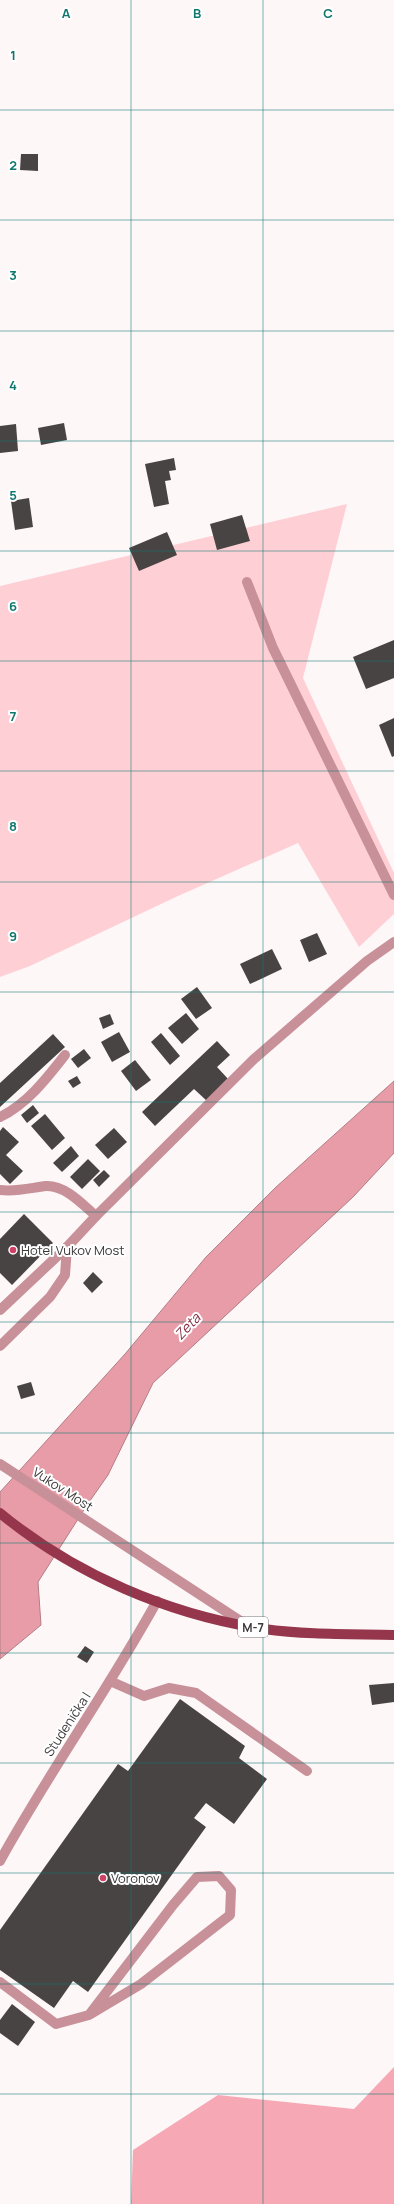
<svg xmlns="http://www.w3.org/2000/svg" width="394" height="2204" viewBox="0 0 394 2204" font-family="Manrope,sans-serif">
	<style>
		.green { fill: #fed0d6 }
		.forest { fill: #f6a9b5 }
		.water { fill: #e79ca8; stroke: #b37e86 }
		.building { fill: #494444 }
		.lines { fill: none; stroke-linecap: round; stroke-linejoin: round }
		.minor { stroke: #c89199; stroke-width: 10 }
		.major { stroke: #95364c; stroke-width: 10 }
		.grid { fill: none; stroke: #0f766e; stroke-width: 1; stroke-opacity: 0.55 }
		.poi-dot { fill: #d04166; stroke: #fff; stroke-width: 1.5 }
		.labels { text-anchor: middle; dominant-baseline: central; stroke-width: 4; stroke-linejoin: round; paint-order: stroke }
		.shield { fill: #fff; stroke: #767474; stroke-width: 1 }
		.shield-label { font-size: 12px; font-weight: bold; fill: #3b3838 }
		.poi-label { font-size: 13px; fill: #3b3838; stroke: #fff; text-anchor: start }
		.street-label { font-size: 13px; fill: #3b3838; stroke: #fff }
		.water-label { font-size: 14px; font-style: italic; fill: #852d43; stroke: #fff }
		.grid-label { font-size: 13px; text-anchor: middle; font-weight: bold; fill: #0f766e; stroke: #fff; stroke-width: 4; stroke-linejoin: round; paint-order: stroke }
	</style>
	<rect width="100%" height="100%" fill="#fdf7f8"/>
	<path class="green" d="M 347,504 L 303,678 L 394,873 L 394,914 L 359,947 L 298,843 L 178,896 L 30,966 L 0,977 L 0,586 Z"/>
	<path class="forest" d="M 394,2067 L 394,2204 L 131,2204 L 133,2150 L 218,2095 L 354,2109 Z"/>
	<path class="water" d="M 394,1081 L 394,1153 L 353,1197 L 153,1383 L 108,1475 L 87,1505 L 38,1582 L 41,1625 L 0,1659 L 0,1492 L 125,1354 L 206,1257 L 275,1188 Z"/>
	<g class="building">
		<path d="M 21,154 L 38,154 L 38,171 L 20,170 Z"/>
		<path d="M 64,423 L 67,440 L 41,445 L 38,428 Z"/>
		<path d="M 16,424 L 18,451 L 0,453 L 0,426 Z"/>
		<path d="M 174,458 L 176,470 L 169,471 L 171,480 L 165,481 L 169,504 L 154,507 L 145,464 Z"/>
		<path d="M 29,498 L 33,527 L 15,530 L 11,501 Z"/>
		<path d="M 242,515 L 250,541 L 217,550 L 210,524 Z"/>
		<path d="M 167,532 L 177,555 L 139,571 L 129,548 Z"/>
		<path d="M 394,640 L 394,678 L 366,689 L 353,657 Z"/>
		<path d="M 394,718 L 394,756 L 392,757 L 379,725 Z"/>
		<path d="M 317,933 L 327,954 L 309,962 L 300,940 Z"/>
		<path d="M 272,949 L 282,969 L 250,984 L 240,964 Z"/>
		<path d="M 197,987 L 212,1008 L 196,1019 L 181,999 Z"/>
		<path d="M 186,1013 L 199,1029 L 182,1044 L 168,1028 Z"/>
		<path d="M 110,1014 L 114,1024 L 103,1029 L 99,1018 Z"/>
		<path d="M 119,1032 L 130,1052 L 112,1062 L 101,1042 Z"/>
		<path d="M 161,1033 L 180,1056 L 170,1065 L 151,1042 Z"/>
		<path d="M 53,1034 L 65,1047 L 0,1107 L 0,1083 Z"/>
		<path d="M 217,1041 L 230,1055 L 217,1067 L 229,1080 L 207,1101 L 194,1089 L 155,1126 L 142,1112 Z"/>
		<path d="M 84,1049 L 91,1058 L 78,1068 L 71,1059 Z"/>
		<path d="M 135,1060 L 151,1080 L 136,1091 L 121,1071 Z"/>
		<path d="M 77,1076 L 81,1083 L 73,1088 L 68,1081 Z"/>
		<path d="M 33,1105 L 39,1113 L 27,1123 L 21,1115 Z"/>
		<path d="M 45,1114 L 65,1138 L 52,1150 L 31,1126 Z"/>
		<path d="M 3,1127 L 19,1142 L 6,1155 L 23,1171 L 10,1184 L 0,1174 L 0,1131 Z"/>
		<path d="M 114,1128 L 127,1142 L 108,1159 L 95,1145 Z"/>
		<path d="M 71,1146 L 79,1156 L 62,1172 L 53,1163 Z"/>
		<path d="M 88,1159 L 100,1171 L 82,1189 L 70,1177 Z"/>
		<path d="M 104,1170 L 110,1176 L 99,1187 L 93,1180 Z"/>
		<path d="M 24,1214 L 53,1243 L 12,1285 L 0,1273 L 0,1239 Z"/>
		<path d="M 93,1272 L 103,1282 L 92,1293 L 83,1283 Z"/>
		<path d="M 31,1382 L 35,1395 L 21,1399 L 17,1386 Z"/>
		<path d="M 85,1646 L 94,1652 L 87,1663 L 77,1657 Z"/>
		<path d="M 394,1683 L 394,1702 L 372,1705 L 369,1685 Z"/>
		<path d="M 180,1699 L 245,1746 L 239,1758 L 267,1779 L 234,1824 L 206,1803 L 194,1818 L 206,1827 L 88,1992 L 73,1981 L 54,2008 L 0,1970 L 0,1930 L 118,1764 L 128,1771 Z"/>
		<path d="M 12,2004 L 35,2022 L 18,2046 L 0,2033 L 0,2020 Z"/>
	</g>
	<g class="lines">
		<g class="minor">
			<path d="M 247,582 L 273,648 L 394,895"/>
			<path d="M 0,1117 C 27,1104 47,1078 65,1055"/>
			<path d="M 0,1190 C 17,1192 30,1188 46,1186 C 65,1185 82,1204 96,1216"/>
			<path d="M 0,1310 L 67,1247 L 96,1216 L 254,1059 L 367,961 L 394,942"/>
			<path d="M 0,1346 L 50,1297 L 65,1275 L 67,1247"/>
			<path d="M 0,1464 L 248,1626"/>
			<path d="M 110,1681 L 144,1696 L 169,1688 L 196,1693 L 307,1771"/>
			<path d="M 0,1861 C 49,1772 108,1690 157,1601"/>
			<path d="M 0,1982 L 56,2024 L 89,2015 L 141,1984 L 230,1915 L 231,1890 L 219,1876 L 197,1877 L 173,1905 L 89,2015"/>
		</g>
		<path class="major" d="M 0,1513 C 74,1574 169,1615 264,1629 C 307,1635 350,1634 394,1635"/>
	</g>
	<path class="grid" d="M 131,0 L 131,2204M 263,0 L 263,2204M 0,110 L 394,110M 0,220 L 394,220M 0,331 L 394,331M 0,441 L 394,441M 0,551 L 394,551M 0,661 L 394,661M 0,771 L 394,771M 0,882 L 394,882M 0,992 L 394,992M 0,1102 L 394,1102M 0,1212 L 394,1212M 0,1322 L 394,1322M 0,1433 L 394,1433M 0,1543 L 394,1543M 0,1653 L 394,1653M 0,1763 L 394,1763M 0,1873 L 394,1873M 0,1984 L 394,1984M 0,2094 L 394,2094"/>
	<g class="poi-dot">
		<circle cx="13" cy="1250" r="4"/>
		<circle cx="103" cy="1878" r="4"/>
	</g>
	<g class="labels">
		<rect class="shield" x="238" y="1617" width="30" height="20" rx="3"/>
		<g class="shield-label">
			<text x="253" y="1627">M-7</text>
		</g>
		<g class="poi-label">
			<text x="21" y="1250">Hotel Vukov Most</text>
			<text x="111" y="1878">Voronov</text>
		</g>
		<g class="street-label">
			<text transform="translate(63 1489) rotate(33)">Vukov Most</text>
			<text transform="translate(67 1724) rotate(-57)">Studenička I</text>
		</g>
		<g class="water-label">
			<text transform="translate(187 1326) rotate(-47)">Zeta</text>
		</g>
	</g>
	<g class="grid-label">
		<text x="66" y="18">A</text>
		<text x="197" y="18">B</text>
		<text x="328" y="18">C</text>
		<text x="13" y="60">1</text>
		<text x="13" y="170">2</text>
		<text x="13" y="280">3</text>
		<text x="13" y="390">4</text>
		<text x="13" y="500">5</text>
		<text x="13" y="611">6</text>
		<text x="13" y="721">7</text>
		<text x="13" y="831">8</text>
		<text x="13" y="941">9</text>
	</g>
</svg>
